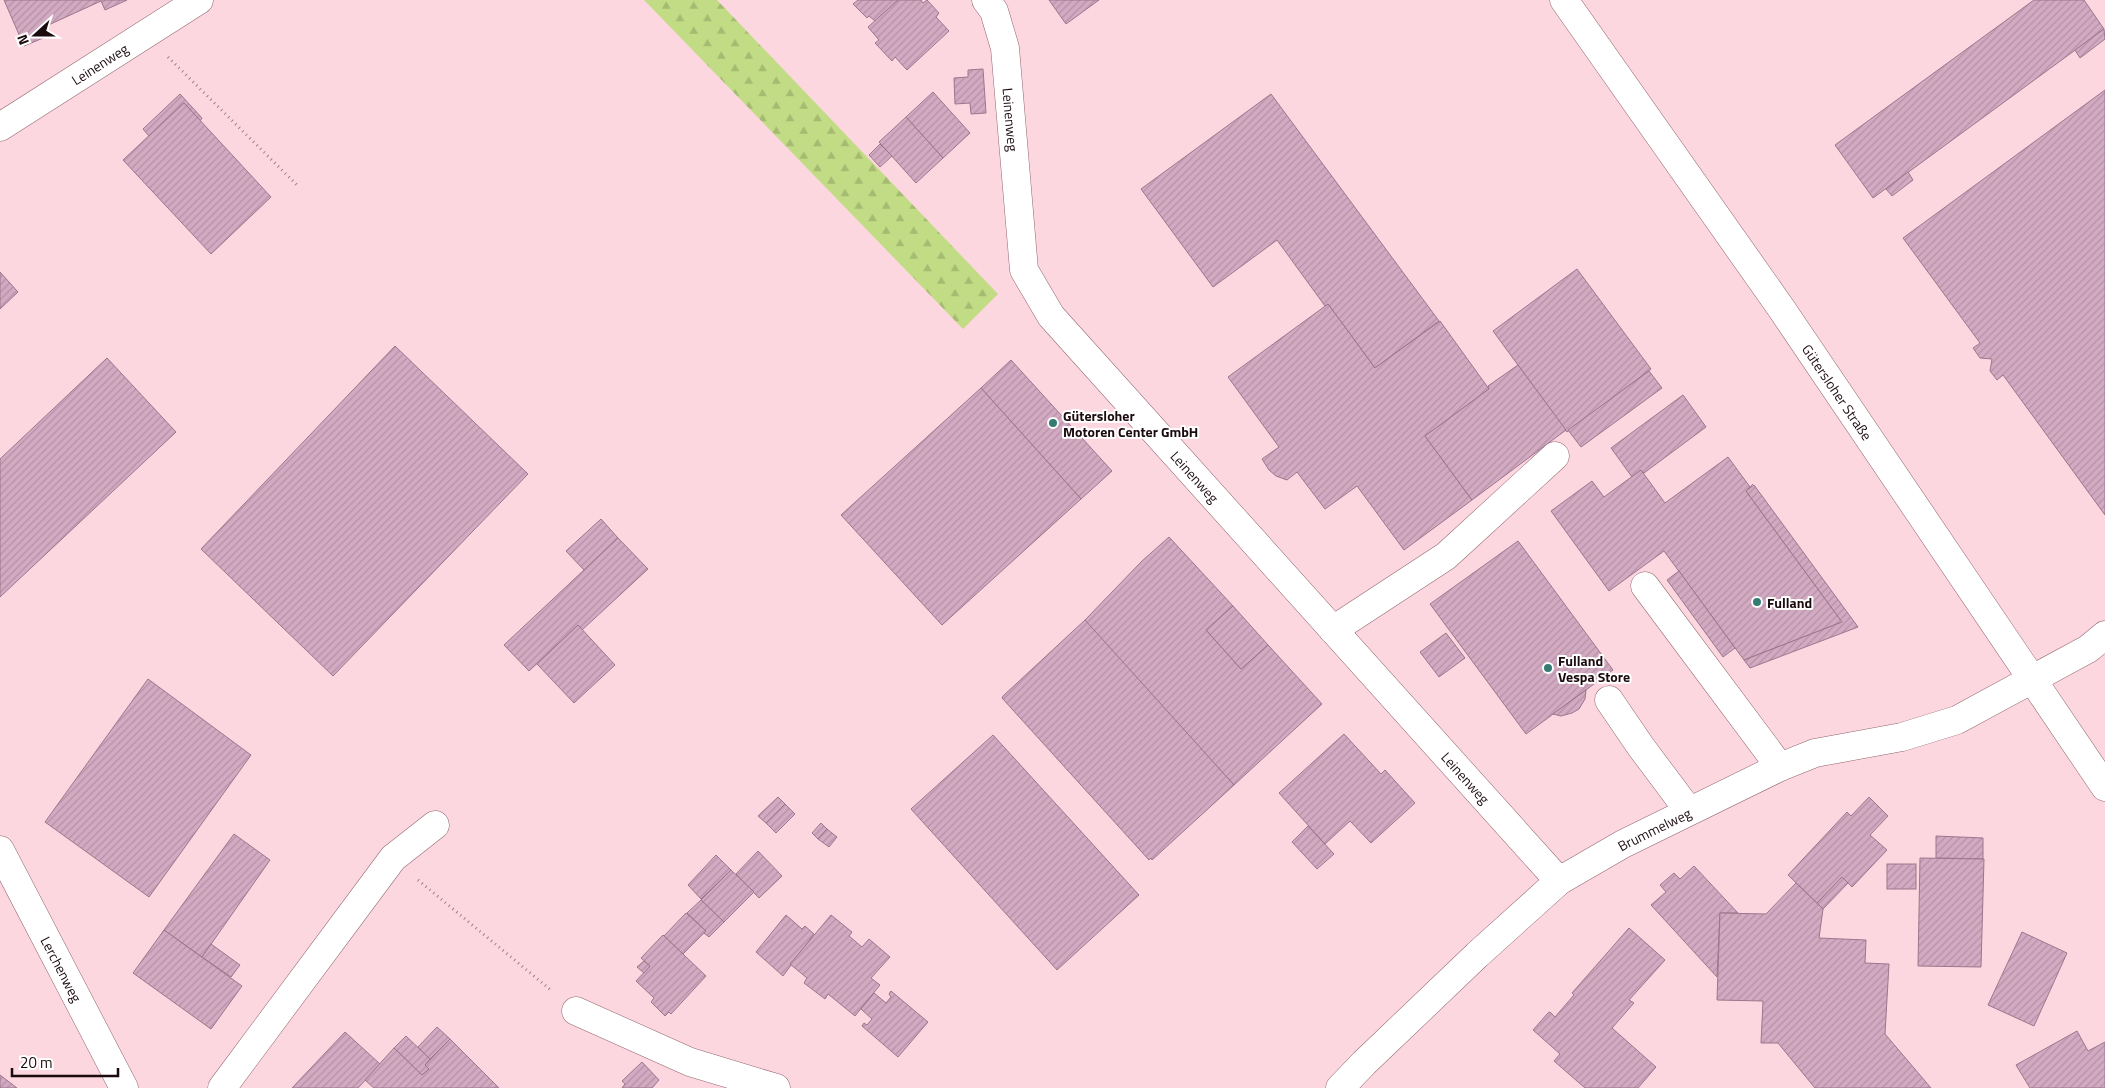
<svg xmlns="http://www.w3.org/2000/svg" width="2105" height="1088" viewBox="0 0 2105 1088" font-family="'Titillium Web',sans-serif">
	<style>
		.forest { fill: url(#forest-firs) }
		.building { fill: url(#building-hatch); stroke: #9c768c }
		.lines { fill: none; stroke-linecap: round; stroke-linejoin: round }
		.minor-casing { stroke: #916771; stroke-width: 29 }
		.major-casing { stroke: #916771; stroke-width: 29 }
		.path { stroke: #9e8187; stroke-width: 3; stroke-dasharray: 1 4; stroke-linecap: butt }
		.minor { stroke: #fff; stroke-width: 28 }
		.major { stroke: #fff; stroke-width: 28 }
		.poi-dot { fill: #357b71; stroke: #fff; stroke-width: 2 }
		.labels { text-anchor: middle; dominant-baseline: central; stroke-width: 4; stroke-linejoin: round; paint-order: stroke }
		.street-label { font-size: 14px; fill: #1b0b0f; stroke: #fff }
		.poi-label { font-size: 14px; font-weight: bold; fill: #1b0b0f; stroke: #fff; text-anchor: start }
	</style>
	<defs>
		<pattern id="forest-firs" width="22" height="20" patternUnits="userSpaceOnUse" patternTransform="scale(1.25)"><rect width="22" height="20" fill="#c1dc84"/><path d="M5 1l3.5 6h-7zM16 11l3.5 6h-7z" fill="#a5bb71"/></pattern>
		<pattern id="building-hatch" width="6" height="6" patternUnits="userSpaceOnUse" patternTransform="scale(1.25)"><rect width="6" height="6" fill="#d2aac2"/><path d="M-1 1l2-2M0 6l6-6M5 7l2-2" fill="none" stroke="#b491a6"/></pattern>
	</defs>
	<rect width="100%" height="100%" fill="#fdd7df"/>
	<path class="forest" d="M 644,0 L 717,0 L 998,294 L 963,329 Z"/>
	<g class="building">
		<path d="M 4,0 L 127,0 L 105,10 L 101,1 L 44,27 L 48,36 L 24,46 Z"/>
		<path d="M 858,0 L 898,0 L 875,21 L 869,16 L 867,18 L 853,4 Z"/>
		<path d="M 898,0 L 921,0 L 923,3 L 927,0 L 939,13 L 936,17 L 949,31 L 907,70 L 895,57 L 892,61 L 875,43 L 879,40 L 868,27 Z"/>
		<path d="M 1049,0 L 1099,0 L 1066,24 Z"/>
		<path d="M 2034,0 L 2084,0 L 2104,29 L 1873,198 L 1835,145 Z"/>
		<path d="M 2104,29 L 2105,39 L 2080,58 L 2075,50 Z"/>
		<path d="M 983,69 L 986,113 L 971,114 L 970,103 L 955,104 L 954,78 L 968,77 L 968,70 Z"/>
		<path d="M 2105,90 L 2105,515 L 2003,375 L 1997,380 L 1990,371 L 1992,359 L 1980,358 L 1973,348 L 1980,343 L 1903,238 Z"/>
		<path d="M 933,92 L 970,133 L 943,158 L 906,117 Z"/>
		<path d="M 180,94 L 202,118 L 200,121 L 184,103 L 149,136 L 143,129 Z"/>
		<path d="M 1271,94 L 1439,321 L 1375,368 L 1328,304 L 1325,306 L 1277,240 L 1213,287 L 1141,189 Z"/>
		<path d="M 184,103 L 271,197 L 211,254 L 123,160 Z"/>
		<path d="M 906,117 L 943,158 L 916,183 L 879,142 Z"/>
		<path d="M 880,144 L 892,156 L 880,167 L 869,155 Z"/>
		<path d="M 1908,172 L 1913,180 L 1892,196 L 1886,189 Z"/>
		<path d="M 1577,269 L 1651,369 L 1567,432 L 1493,331 Z"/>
		<path d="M 0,272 L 18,292 L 0,309 Z"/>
		<path d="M 1328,304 L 1375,368 L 1440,321 L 1489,389 L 1425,436 L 1472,500 L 1404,550 L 1357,486 L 1325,509 L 1297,472 L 1287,480 L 1276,476 L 1269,470 L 1262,459 L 1279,447 L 1228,377 Z"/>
		<path d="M 395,346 L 528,474 L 333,676 L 201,549 Z"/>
		<path d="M 107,358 L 176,432 L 0,597 L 0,459 Z"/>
		<path d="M 1011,360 L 1112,471 L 1081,499 L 981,388 Z"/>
		<path d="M 1518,365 L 1566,430 L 1472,500 L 1425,436 L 1489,389 L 1488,386 Z"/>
		<path d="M 1649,371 L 1662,388 L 1581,447 L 1568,430 Z"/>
		<path d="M 981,388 L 1081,499 L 942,625 L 841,515 Z"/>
		<path d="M 1683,395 L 1706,427 L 1644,473 L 1641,470 L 1632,477 L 1611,448 Z"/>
		<path d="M 1728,457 L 1750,487 L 1753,484 L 1746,491 L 1842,622 L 1744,660 L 1664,551 L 1609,591 L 1551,511 L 1592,481 L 1604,497 L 1641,470 L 1665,503 Z"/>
		<path d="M 1754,485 L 1858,627 L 1750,668 L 1744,660 L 1842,622 L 1746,491 Z"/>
		<path d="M 601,519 L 618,538 L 584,570 L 566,551 Z"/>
		<path d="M 1169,537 L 1233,606 L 1206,630 L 1241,669 L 1268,645 L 1322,704 L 1234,785 L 1085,623 L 1085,620 L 1142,561 Z"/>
		<path d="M 618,538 L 648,569 L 582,630 L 578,625 L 529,671 L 504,645 Z"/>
		<path d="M 1518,541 L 1613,670 L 1526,734 L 1430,604 Z"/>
		<path d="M 1679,571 L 1735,648 L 1723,657 L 1667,580 Z"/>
		<path d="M 1233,606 L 1268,645 L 1241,669 L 1206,630 Z"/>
		<path d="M 1085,620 L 1234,785 L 1152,860 L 1151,858 L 1149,860 L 1002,698 L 1003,696 Z"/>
		<path d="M 578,625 L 615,665 L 574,703 L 537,664 Z"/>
		<path d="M 1446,633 L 1465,658 L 1439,677 L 1420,652 Z"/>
		<path d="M 148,679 L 251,755 L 149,897 L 45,822 Z"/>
		<path d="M 1586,690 L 1585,699 L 1579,709 L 1572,713 L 1561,716 L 1553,714 Z"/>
		<path d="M 1344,734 L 1381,774 L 1385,770 L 1415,803 L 1371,843 L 1350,821 L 1325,844 L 1279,793 Z"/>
		<path d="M 993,735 L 1139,895 L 1057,970 L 911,809 Z"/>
		<path d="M 778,797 L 785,804 L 766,823 L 758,816 Z"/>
		<path d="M 1869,797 L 1888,816 L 1870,835 L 1887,850 L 1852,887 L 1842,877 L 1817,903 L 1788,875 L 1847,812 L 1851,816 Z"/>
		<path d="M 785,804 L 795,814 L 776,833 L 766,823 Z"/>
		<path d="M 821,823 L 827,829 L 818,839 L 812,833 Z"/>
		<path d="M 1308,826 L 1334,854 L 1317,869 L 1292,842 Z"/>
		<path d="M 827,829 L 837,837 L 829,847 L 818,839 Z"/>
		<path d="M 234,834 L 270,860 L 202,957 L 164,930 Z"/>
		<path d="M 1936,836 L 1983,838 L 1983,859 L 1936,858 Z"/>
		<path d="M 758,851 L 782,876 L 759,898 L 736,874 Z"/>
		<path d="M 716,855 L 731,870 L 701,899 L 688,885 Z"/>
		<path d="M 1920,858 L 1984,859 L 1981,967 L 1918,966 Z"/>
		<rect x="1887" y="864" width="29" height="25"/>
		<path d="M 1694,866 L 1738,913 L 1720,913 L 1717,977 L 1651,905 L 1666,892 L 1660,885 L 1674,873 L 1680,879 Z"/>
		<path d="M 731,870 L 754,892 L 724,922 L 701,900 Z"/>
		<path d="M 1842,877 L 1848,883 L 1823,909 L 1817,903 Z"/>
		<path d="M 1796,883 L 1823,909 L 1819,938 L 1866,940 L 1865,963 L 1889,964 L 1885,1034 L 1931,1088 L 1815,1088 L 1778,1043 L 1761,1043 L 1763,1001 L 1717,1000 L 1720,913 L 1766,914 Z"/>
		<path d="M 701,900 L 724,922 L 709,937 L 704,933 L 706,931 L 687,913 Z"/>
		<path d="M 686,913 L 706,931 L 683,954 L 664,936 Z"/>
		<path d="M 786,915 L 802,929 L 805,926 L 814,934 L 783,976 L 756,952 Z"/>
		<path d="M 831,915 L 852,932 L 849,936 L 862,947 L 869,939 L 890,957 L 871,978 L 880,985 L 855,1016 L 828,994 L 825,999 L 804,983 L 807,978 L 790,964 Z"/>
		<path d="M 1629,928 L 1665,960 L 1629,1000 L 1634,1003 L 1612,1028 L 1656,1067 L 1638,1088 L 1585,1088 L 1554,1061 L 1560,1054 L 1533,1030 L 1548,1013 L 1550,1012 L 1555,1017 L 1574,995 L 1572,993 Z"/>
		<path d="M 164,930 L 242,986 L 211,1029 L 133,973 Z"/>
		<path d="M 2022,932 L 2067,953 L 2034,1026 L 1988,1005 Z"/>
		<path d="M 663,935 L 706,976 L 671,1014 L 669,1012 L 665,1016 L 651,1002 L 654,998 L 636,981 L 650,966 L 641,958 Z"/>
		<path d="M 211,944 L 240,965 L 231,977 L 202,957 Z"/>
		<path d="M 644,961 L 650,966 L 644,973 L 637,967 Z"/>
		<path d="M 891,991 L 928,1022 L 898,1057 L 862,1026 L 864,1023 L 867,1025 L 872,1019 L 861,1009 L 874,993 L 886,1003 L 891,997 L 889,994 Z"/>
		<path d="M 437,1027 L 450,1039 L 430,1059 L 418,1047 Z"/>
		<path d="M 2077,1031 L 2088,1051 L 2105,1042 L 2105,1088 L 2030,1088 L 2016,1065 Z"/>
		<path d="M 345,1032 L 380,1064 L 358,1088 L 292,1088 Z"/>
		<path d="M 406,1036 L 430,1059 L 425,1065 L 429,1069 L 422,1075 L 394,1048 Z"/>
		<path d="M 450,1039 L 499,1088 L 374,1088 L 365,1080 L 394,1048 L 422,1075 L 429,1069 L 425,1065 Z"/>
		<path d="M 642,1062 L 659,1080 L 652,1088 L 622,1088 L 625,1084 L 622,1081 Z"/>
		<path d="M 0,1075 L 17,1088 L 0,1088 Z"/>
	</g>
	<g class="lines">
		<g class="minor-casing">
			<g id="minor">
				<path id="s1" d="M 986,0 L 994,11 L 1005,48 L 1024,270 L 1051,316 L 1559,881"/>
				<path id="s2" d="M 0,127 L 199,0"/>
				<path d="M 1645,586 L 1780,767"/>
				<path d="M 1333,630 L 1446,556 L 1555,456"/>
				<path d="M 1609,700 L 1641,747 L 1689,811"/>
				<path id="s3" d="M 0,850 L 124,1088"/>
				<path d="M 576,1011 L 690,1062 L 776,1088"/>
				<path d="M 222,1088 L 393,858 L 435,825"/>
				<path id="s4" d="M 1340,1088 L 1364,1063 L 1477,955 L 1559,881 L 1623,844 L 1780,767 L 1815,753 L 1902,737 L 1957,720 L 2088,649 L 2105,635"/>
			</g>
		</g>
		<g class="major-casing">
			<g id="major">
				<path id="s5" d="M 1564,0 L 1781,308 L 2105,787"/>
			</g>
		</g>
		<g class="path">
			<path d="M 168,57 L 298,186"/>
			<path d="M 418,880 L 552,991"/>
		</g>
		<use href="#minor" class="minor"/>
		<use href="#major" class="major"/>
	</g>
	<g class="poi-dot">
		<circle cx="1053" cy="423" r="5"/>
		<circle cx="1757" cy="602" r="5"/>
		<circle cx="1548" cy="668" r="5"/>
	</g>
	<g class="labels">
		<g class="street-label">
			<text stroke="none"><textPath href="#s2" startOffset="118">Leinenweg</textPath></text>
			<text stroke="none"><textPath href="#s1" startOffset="124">Leinenweg</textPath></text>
			<text stroke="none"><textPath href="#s5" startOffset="478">Gütersloher Straße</textPath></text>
			<text stroke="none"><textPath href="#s1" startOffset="544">Leinenweg</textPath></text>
			<text stroke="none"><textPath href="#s1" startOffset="949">Leinenweg</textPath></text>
			<text stroke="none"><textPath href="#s4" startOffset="410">Brummelweg</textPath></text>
			<text stroke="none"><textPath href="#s3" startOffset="134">Lerchenweg</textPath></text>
		</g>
		<g class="poi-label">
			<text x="1063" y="415">Gütersloher<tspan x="1063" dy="16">Motoren Center GmbH</tspan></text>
			<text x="1767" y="602">Fulland</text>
			<text x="1558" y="660">Fulland<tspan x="1558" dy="16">Vespa Store</tspan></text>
		</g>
	</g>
	<g transform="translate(35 35) rotate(249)" stroke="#ffffff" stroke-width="4" paint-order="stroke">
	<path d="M0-4L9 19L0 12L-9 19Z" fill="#1b0b0f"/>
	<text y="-8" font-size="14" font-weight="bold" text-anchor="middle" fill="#1b0b0f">N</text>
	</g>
	<path d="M12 1068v8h106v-8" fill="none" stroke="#1b0b0f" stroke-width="2.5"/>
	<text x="20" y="1068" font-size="15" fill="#1b0b0f" stroke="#ffffff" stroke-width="4" paint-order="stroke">20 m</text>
</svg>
